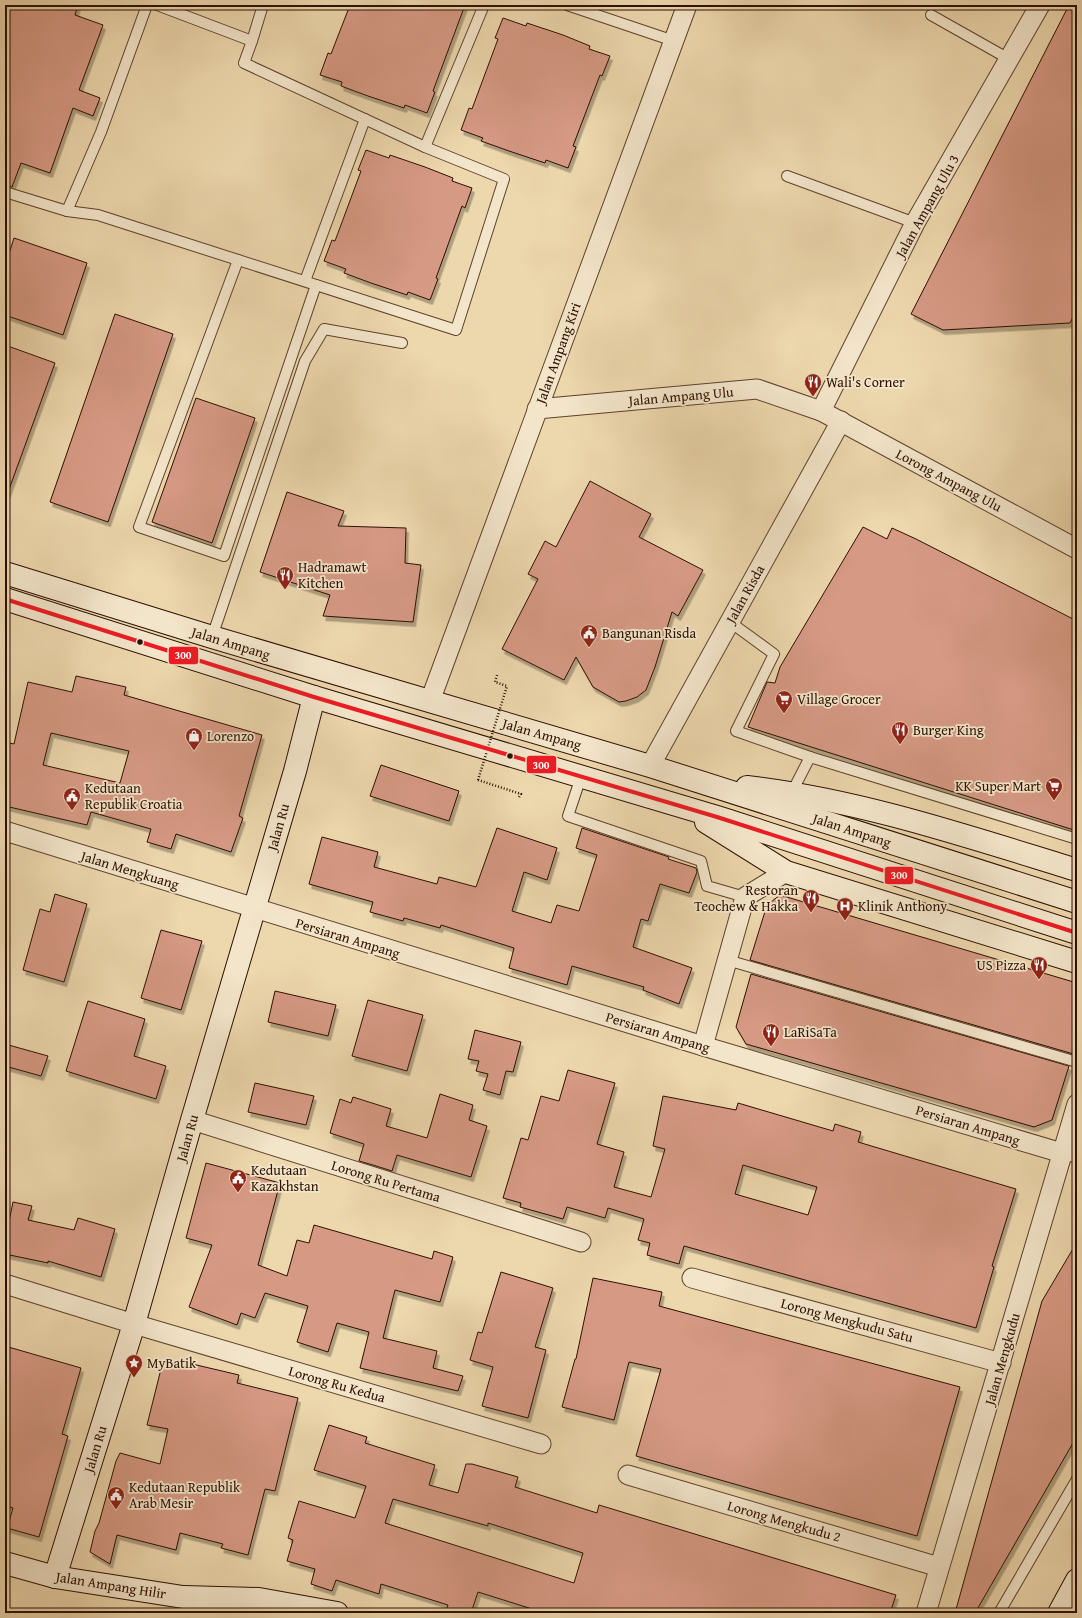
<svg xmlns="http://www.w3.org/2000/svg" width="1082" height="1618" viewBox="0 0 1082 1618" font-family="'Gentium Book Plus',serif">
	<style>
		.building { fill: #d69984; stroke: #2d1000; fill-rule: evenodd; filter: url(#shadow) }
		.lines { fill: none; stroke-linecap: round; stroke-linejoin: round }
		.lane-casing { stroke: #5d422b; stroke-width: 12 }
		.street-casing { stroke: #5d422b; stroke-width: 21 }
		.secondary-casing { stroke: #2d1000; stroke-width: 24 }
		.path { stroke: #2d1000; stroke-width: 2.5; stroke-dasharray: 1 2; stroke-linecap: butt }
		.lane { stroke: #f3e5ca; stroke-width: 10 }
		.street { stroke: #f3e5ca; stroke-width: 19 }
		.secondary { stroke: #f3e5ca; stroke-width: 22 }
		.path-bridge { stroke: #2d1000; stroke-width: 2.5; stroke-dasharray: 1 2; stroke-linecap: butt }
		.bus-1-casing { stroke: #f3e5ca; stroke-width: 7 }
		.bus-1 { stroke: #ed1b24; stroke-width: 4 }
		.bus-dot { fill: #2d1000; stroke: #f3e5ca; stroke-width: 1.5 }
		.labels { text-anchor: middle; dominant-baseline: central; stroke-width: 3.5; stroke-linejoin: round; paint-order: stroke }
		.street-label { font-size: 14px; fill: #2d1000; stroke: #f3e5ca }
		.poi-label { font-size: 14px; fill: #2d1000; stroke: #f3e5ca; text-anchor: start }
		.line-badge { stroke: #f3e5ca; stroke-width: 1.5 }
		.badge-label { font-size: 11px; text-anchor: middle; font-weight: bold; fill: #fff }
	</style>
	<defs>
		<filter id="shadow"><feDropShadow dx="2.5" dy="4.5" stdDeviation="0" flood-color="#0004"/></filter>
	</defs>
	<rect width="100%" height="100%" fill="#edd7ad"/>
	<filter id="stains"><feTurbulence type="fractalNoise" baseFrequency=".005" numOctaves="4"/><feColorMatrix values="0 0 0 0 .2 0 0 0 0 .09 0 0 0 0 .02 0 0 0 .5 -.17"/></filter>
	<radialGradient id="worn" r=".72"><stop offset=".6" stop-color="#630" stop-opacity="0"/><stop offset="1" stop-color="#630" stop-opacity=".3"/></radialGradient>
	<g class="building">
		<path d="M 5,5 L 78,5 L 75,15 L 103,25 L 79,90 L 100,98 L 93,116 L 73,108 L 50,173 L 21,163 L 12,187 L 5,186 Z"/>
		<path d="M 350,5 L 465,5 L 433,91 L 435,92 L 427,113 L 405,105 L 404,108 L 368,96 L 341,86 L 342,82 L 320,75 L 328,53 L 331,54 Z"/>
		<path d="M 1069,5 L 1077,5 L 1077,309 L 1070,323 L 943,330 L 911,314 Z"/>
		<path d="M 503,18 L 526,26 L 527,23 L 563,35 L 590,46 L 589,49 L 610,56 L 602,76 L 600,75 L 573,146 L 576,147 L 568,168 L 546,160 L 545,163 L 509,151 L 481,141 L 483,138 L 461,130 L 469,108 L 472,109 L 498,39 L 495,38 Z"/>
		<path d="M 366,150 L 389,158 L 390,155 L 425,167 L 453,178 L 452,181 L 472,188 L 465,208 L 462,206 L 436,278 L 438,279 L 430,300 L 408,292 L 407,295 L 371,283 L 344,273 L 346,269 L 324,261 L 332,240 L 335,241 L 361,171 L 358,170 Z"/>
		<path d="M 14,238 L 87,263 L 63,335 L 5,315 L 5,266 Z"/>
		<path d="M 115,314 L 173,334 L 108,522 L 50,502 Z"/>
		<path d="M 5,345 L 55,363 L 7,495 L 5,495 Z"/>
		<path d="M 196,398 L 255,418 L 212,543 L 152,522 Z"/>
		<path d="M 590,481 L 651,514 L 639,537 L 703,570 L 678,616 L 672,612 L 655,667 L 646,690 L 637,697 L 626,701 L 619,702 L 593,687 L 576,657 L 564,680 L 502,649 L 538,579 L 528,574 L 545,541 L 556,547 Z"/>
		<path d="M 287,492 L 344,511 L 338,526 L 406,528 L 405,563 L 421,565 L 413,622 L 323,616 L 330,595 L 260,572 Z"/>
		<path d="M 863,527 L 887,539 L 892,528 L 916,539 L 1077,621 L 1077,831 L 748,727 L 767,682 L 775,683 L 780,667 Z"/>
		<path d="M 76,676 L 126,687 L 124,695 L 262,735 L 239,816 L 243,818 L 231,852 L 176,834 L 171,849 L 147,842 L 151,829 L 91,812 L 87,825 L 5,806 L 5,742 L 14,744 L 28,682 L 72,692 ZM 51,733 L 129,751 L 120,783 L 43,765 Z"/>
		<path d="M 381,765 L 459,791 L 449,821 L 370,796 Z"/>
		<path d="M 497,828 L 557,848 L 547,880 L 524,872 L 512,911 L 551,923 L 557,905 L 579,911 L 597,855 L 576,848 L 582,828 L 669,857 L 668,859 L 696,868 L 697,872 L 689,893 L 660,884 L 648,921 L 641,919 L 633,947 L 692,968 L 679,1004 L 643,990 L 644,987 L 572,966 L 567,985 L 509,968 L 514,948 L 441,925 L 440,928 L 404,918 L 403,921 L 370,912 L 373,902 L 309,884 L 322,837 L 378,852 L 374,867 L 437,884 L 439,877 L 476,887 Z"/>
		<path d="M 55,894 L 87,904 L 64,982 L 23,970 L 40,909 L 50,912 Z"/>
		<path d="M 780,895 L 1077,983 L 1077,1055 L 750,960 L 767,905 Z"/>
		<path d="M 161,930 L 202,941 L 181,1010 L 141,998 Z"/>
		<path d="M 751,974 L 1069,1066 L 1052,1120 L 1034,1127 L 746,1044 L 736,1027 Z"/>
		<path d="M 275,991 L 336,1005 L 328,1036 L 268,1022 Z"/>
		<path d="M 368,1000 L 423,1015 L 407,1071 L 352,1056 Z"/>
		<path d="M 88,1001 L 145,1019 L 134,1056 L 166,1066 L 156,1099 L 66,1071 Z"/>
		<path d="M 475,1030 L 521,1042 L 513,1072 L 506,1071 L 500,1095 L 483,1090 L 488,1074 L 476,1071 L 479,1061 L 468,1059 Z"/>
		<path d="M 5,1044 L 48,1056 L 41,1076 L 5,1066 Z"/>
		<path d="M 568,1070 L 615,1083 L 597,1144 L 624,1152 L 614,1187 L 651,1197 L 665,1149 L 653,1146 L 663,1096 L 736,1110 L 738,1103 L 833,1131 L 835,1124 L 861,1132 L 858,1142 L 1016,1189 L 992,1266 L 994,1267 L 976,1328 L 684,1246 L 679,1264 L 647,1255 L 650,1243 L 638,1240 L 644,1219 L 608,1208 L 605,1218 L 567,1207 L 563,1219 L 520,1207 L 521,1203 L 503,1198 L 521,1138 L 528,1140 L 541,1096 L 559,1101 ZM 743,1165 L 817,1187 L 808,1215 L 735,1194 Z"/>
		<path d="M 255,1083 L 314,1096 L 306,1125 L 248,1112 Z"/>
		<path d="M 440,1094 L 473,1105 L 469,1120 L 487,1126 L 471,1177 L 397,1155 L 392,1171 L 373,1165 L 359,1161 L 364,1144 L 330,1133 L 340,1099 L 351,1103 L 353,1097 L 391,1109 L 386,1126 L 427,1138 Z"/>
		<path d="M 206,1163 L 280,1183 L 258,1265 L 287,1276 L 297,1240 L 309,1243 L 314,1225 L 432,1259 L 434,1251 L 453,1257 L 440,1302 L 395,1290 L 383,1338 L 437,1351 L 433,1368 L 463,1376 L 458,1391 L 360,1368 L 369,1332 L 337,1323 L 328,1352 L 297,1342 L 308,1306 L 265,1293 L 255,1318 L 241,1313 L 237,1325 L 189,1307 L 212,1245 L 186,1238 Z"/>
		<path d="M 13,1202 L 32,1206 L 28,1220 L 74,1230 L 78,1218 L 115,1229 L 101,1277 L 48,1261 L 48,1263 L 5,1254 L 5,1241 Z"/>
		<path d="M 1077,1242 L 1077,1436 L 975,1613 L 955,1613 L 1042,1301 Z"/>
		<path d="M 501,1272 L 553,1288 L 535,1347 L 546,1350 L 528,1418 L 482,1406 L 493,1367 L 470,1360 L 478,1332 L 482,1333 Z"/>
		<path d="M 593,1278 L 662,1292 L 659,1306 L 960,1387 L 917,1536 L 636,1456 L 661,1369 L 629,1362 L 614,1420 L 562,1407 L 575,1359 L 576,1359 Z"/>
		<path d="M 5,1346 L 81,1368 L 62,1434 L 68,1436 L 39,1537 L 7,1528 L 13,1508 L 5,1505 Z"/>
		<path d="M 163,1361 L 187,1366 L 188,1363 L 239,1375 L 237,1383 L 298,1398 L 275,1491 L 265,1489 L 248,1555 L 221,1548 L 223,1544 L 180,1533 L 176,1550 L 117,1535 L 110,1564 L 90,1552 L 95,1531 L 99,1523 L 116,1461 L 120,1453 L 160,1464 L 168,1429 L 147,1425 Z"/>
		<path d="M 329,1425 L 367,1437 L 365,1443 L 435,1465 L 429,1485 L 458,1493 L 466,1464 L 472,1464 L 518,1477 L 515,1487 L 597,1513 L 599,1505 L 896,1595 L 890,1613 L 545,1613 L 478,1592 L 471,1613 L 445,1613 L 448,1605 L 381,1584 L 379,1594 L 336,1580 L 332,1591 L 311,1584 L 315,1569 L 287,1561 L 293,1540 L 288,1538 L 299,1501 L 355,1518 L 366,1486 L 314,1470 ZM 393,1499 L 488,1526 L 488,1523 L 583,1553 L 574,1583 L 385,1523 Z"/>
	</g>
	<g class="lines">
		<g class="lane-casing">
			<g id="lane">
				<path d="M 567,5 L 674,41"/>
				<path d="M 931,15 L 1009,59"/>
				<path d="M 252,41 L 263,5"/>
				<path d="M 425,147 L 484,5"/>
				<path d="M 787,176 L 915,223"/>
				<path d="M 5,192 L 67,211 L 98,215 L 456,330 L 504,179 L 425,147 L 244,63 L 252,41 L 157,5"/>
				<path d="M 67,211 L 101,132 L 147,5"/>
				<path d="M 238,260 L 139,527 L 224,556 L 316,285"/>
				<path d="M 305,281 L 365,119"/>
				<path d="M 730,622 L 774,654 L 736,731 L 810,757"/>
				<path d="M 212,637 L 305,361 L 324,329 L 402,343"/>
				<path d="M 581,777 L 568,816 L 701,861 L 707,886 L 745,897"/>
				<path d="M 792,792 L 810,757 L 1077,839"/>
				<path d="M 727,960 L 1077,1062"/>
				<path d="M 1062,1153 L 1077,1158"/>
				<path d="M 999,1613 L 1077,1479"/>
			</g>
		</g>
		<g class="street-casing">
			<g id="street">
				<path d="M 537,409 L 757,389 L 821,411 L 1077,549"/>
				<path d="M 821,411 L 915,223 L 1040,5"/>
				<path d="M 430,701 L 687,5"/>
				<path d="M 650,766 L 841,421"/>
				<path d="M 5,831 L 703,1046 L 1062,1153"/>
				<path d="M 703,1046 L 745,897 L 786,872"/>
				<path d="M 192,1120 L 581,1242"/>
				<path d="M 692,1278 L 1001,1363"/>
				<path d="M 5,1284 L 134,1324 L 541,1444"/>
				<path d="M 628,1475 L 939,1567"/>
				<path d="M 926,1613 L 1077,1104"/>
			</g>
		</g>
		<g class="secondary-casing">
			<g id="secondary">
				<path d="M 5,573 L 212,637 L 650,766 L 1077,902"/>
				<path d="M 5,599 L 314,697 L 717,817 L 1077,933"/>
				<path d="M 747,787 C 860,800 969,837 1077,870"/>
				<path d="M 706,822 L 786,872 L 1077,962"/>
				<path d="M 5,1563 L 55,1577 L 183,1597 L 259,1599 L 337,1613"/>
				<path d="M 55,1577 L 134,1324 L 192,1120 L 295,771 L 314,697"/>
				<path d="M 1059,1613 L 1077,1580"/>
			</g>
		</g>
		<g class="path">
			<path d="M 497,675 L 495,682 L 507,686"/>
			<path d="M 478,780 L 521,794 L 519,797"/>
		</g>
		<use href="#lane" class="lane"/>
		<use href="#street" class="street"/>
		<use href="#secondary" class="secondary"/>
		<path class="path-bridge" d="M 478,780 L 507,686"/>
		<g class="bus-1-casing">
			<path id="bus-1" d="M 5,599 L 314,697 L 717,817 L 1077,933"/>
		</g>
		<use href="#bus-1" class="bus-1"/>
	</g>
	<defs>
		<g id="restaurant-pin" transform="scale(0.9)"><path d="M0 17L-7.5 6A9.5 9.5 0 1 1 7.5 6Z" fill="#8f2418" stroke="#f3e5ca"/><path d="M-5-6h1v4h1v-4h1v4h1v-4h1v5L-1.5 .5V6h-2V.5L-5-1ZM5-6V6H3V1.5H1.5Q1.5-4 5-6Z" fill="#fff"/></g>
		<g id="civic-pin" transform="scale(0.9)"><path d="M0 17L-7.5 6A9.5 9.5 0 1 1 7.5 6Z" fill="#8f2418" stroke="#f3e5ca"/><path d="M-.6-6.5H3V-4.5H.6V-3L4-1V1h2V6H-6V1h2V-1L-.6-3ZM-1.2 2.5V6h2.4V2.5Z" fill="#fff"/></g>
		<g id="supermarket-pin" transform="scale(0.9)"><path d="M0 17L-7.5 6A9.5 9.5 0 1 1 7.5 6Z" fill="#8f2418" stroke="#f3e5ca"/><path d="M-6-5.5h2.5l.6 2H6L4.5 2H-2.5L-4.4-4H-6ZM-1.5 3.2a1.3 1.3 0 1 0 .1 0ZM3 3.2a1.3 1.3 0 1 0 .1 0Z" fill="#fff"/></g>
		<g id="shop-pin" transform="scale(0.9)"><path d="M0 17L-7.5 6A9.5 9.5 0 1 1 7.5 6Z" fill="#8f2418" stroke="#f3e5ca"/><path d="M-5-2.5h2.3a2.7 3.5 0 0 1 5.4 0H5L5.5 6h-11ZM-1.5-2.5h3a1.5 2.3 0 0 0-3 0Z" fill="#fff"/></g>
		<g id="hospital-pin" transform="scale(0.9)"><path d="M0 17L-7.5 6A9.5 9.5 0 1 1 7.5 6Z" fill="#8f2418" stroke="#f3e5ca"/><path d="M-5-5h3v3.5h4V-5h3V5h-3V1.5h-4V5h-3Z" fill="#fff"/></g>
		<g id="sight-pin" transform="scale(0.9)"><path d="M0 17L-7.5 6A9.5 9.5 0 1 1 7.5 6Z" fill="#8f2418" stroke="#f3e5ca"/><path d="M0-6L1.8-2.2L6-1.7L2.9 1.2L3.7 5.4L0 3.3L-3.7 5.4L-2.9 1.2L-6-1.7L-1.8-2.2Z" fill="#fff"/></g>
	</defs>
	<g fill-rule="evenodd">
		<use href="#restaurant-pin" x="813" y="382"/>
		<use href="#restaurant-pin" x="285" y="575"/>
		<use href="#civic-pin" x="589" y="633"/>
		<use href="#supermarket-pin" x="784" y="699"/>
		<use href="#restaurant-pin" x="900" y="730"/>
		<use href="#shop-pin" x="194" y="736"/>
		<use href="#supermarket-pin" x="1054" y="786"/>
		<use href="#civic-pin" x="72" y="796"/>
		<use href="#restaurant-pin" x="811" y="898"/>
		<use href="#hospital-pin" x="845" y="906"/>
		<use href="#restaurant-pin" x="1039" y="965"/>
		<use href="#restaurant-pin" x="771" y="1032"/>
		<use href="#civic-pin" x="238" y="1178"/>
		<use href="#sight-pin" x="134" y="1363"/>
		<use href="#civic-pin" x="116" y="1495"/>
	</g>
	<g class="bus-dot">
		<circle cx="140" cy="642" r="3.5"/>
		<circle cx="510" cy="756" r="3.5"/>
	</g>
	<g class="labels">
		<g class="street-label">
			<text transform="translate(927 206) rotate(-61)">Jalan Ampang Ulu 3</text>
			<text transform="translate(558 353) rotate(-70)">Jalan Ampang Kiri</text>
			<text transform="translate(681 396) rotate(-5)">Jalan Ampang Ulu</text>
			<text transform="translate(949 480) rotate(28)">Lorong Ampang Ulu</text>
			<text transform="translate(745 594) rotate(-61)">Jalan Risda</text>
			<text transform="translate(231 643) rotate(17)">Jalan Ampang</text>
			<text transform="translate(542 734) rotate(16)">Jalan Ampang</text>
			<text transform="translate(278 827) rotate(-74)">Jalan Ru</text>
			<text transform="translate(852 830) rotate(18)">Jalan Ampang</text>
			<text transform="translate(130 870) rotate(17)">Jalan Mengkuang</text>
			<text transform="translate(348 938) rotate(17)">Persiaran Ampang</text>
			<text transform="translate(658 1032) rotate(17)">Persiaran Ampang</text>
			<text transform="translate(968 1125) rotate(17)">Persiaran Ampang</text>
			<text transform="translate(187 1138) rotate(-74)">Jalan Ru</text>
			<text transform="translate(386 1181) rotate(17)">Lorong Ru Pertama</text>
			<text transform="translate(847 1320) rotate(15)">Lorong Mengkudu Satu</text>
			<text transform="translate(1002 1359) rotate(-74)">Jalan Mengkudu</text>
			<text transform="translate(337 1384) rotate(16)">Lorong Ru Kedua</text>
			<text transform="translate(95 1449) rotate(-73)">Jalan Ru</text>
			<text transform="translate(784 1521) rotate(16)">Lorong Mengkudu 2</text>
			<text transform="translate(111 1585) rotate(9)">Jalan Ampang Hilir</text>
		</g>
		<g class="poi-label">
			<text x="826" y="382">Wali's Corner</text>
			<text x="298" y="567">Hadramawt<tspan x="298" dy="16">Kitchen</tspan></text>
			<text x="602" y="633">Bangunan Risda</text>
			<text x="797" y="699">Village Grocer</text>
			<text x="913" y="730">Burger King</text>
			<text x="207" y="736">Lorenzo</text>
			<text x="1041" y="786" text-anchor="end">KK Super Mart</text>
			<text x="85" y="788">Kedutaan<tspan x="85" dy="16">Republik Croatia</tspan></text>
			<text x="798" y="890" text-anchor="end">Restoran<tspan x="798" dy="16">Teochew &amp; Hakka</tspan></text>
			<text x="858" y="906">Klinik Anthony</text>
			<text x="1026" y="965" text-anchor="end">US Pizza</text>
			<text x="784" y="1032">LaRiSaTa</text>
			<text x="251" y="1170">Kedutaan<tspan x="251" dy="16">Kazakhstan</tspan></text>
			<text x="147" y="1363">MyBatik</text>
			<text x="129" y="1487">Kedutaan Republik<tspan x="129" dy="16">Arab Mesir</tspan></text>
		</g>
	</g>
	<g class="line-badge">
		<rect x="168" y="646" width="31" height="19" rx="4" fill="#ed1b24"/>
		<rect x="526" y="755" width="31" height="19" rx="4" fill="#ed1b24"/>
		<rect x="884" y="866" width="30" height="19" rx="4" fill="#ed1b24"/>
	</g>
	<g class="badge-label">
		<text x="183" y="659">300</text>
		<text x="541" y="769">300</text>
		<text x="899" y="879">300</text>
	</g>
	<rect width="1082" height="1618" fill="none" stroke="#edd7ad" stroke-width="20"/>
	<rect x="6" y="6" width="1070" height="1606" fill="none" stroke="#2d1000" stroke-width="2"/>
	<rect x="10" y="10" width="1062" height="1598" fill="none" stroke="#2d1000"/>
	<rect width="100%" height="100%" filter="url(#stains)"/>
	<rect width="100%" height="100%" fill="url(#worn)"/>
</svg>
